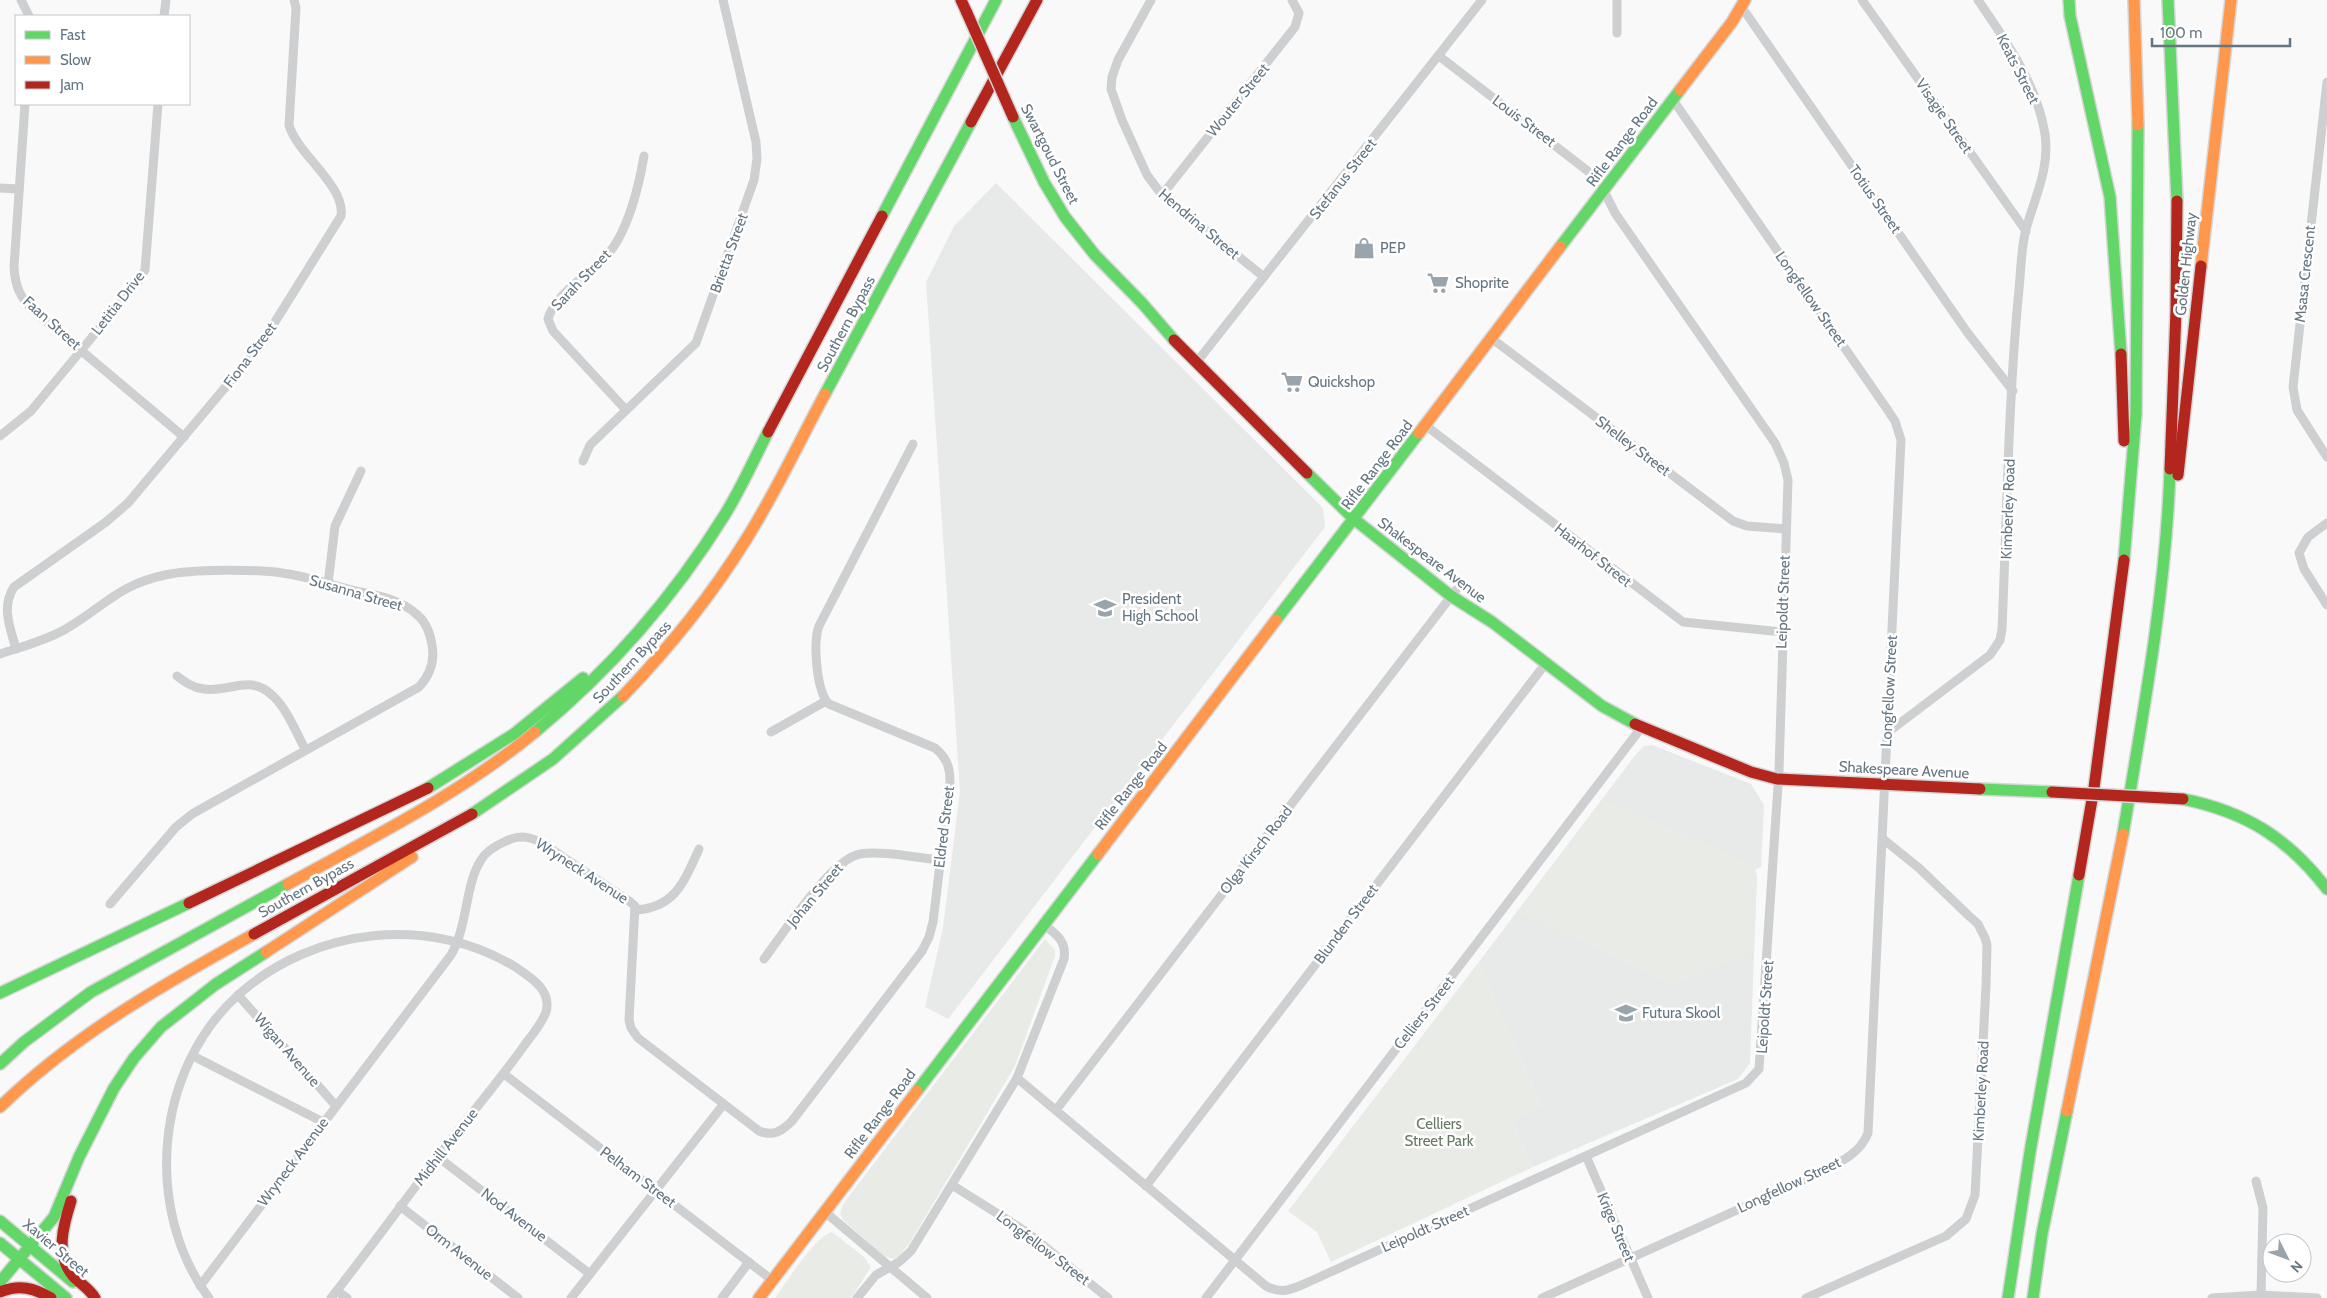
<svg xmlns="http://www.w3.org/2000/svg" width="2327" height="1298" viewBox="0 0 2327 1298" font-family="Cabin,sans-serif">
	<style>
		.built { fill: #e8e9e9 }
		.green { fill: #e8ebe6 }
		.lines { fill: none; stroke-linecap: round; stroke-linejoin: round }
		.fast-casing { stroke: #d5d6d7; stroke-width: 14 }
		.slow-casing { stroke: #d5d6d7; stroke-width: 14 }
		.jam-casing { stroke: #d5d6d7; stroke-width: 14 }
		.street { stroke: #cecfd0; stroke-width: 9 }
		.fast { stroke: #63d668; stroke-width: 11 }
		.slow { stroke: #ff974d; stroke-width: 11 }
		.jam { stroke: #b3261e; stroke-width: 11 }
		.jam-bridge-casing { stroke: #d5d6d7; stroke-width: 14; stroke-linecap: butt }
		.jam-bridge { stroke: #b3261e; stroke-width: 11 }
		.labels { text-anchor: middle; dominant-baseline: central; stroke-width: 5; stroke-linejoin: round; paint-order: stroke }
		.street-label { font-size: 15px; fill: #657683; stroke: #fff }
		.poi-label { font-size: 15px; fill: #657683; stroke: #fff; text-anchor: start }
		.park-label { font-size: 15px; fill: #687a64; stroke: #fff }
	</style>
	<rect width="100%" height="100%" fill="#f9f9f9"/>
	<g class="built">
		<path d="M 996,183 L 1323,508 L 1325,527 L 948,1019 L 925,1007 L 943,928 L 960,791 L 926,282 L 954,226 Z"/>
		<path d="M 1652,745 L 1751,784 L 1764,805 L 1761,867 L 1755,870 L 1757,875 L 1750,1063 L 1738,1079 L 1533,1167 L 1511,1120 L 1541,1104 L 1478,963 L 1637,753 L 1644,746 Z"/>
	</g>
	<g class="green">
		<path d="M 1603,799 L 1746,861 L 1757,875 L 1754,952 L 1668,987 L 1665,982 L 1517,912 Z"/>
		<path d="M 1045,939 L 1055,950 L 1055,956 L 1015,1066 L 909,1244 L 898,1257 L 893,1259 L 884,1256 L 843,1220 L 840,1214 L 843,1204 Z"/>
		<path d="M 1478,963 L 1541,1104 L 1511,1120 L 1533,1167 L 1331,1262 L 1317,1232 L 1288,1211 Z"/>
		<path d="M 832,1232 L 865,1258 L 871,1267 L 851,1298 L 775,1298 C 787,1282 814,1237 832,1232 Z"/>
	</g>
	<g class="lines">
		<g class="fast-casing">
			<g id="fast">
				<path d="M 2069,0 L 2070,16 L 2110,197 L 2121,354"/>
				<path d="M 2168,0 L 2177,201"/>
				<path d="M 1013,117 L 1044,182 L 1065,217 L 1095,255 L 1142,303 L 1174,340"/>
				<path d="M 882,216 L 996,0"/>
				<path d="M 1560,247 L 1680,90"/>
				<path d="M 825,394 L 971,122"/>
				<path d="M 1307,473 L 1354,519 L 1451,596 L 1492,622 L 1602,706 L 1635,724"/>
				<path d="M 2124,560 L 2136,414 L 2138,125"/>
				<path d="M 1276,620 L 1419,433"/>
				<path d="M 535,732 C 610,670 673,598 724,516 C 741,489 754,459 768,432"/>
				<path d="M 428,788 L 514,734 L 583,678"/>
				<path d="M 1980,789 L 2052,792"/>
				<path d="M 2183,799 C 2246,812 2288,838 2327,889"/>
				<path d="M 472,814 L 553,759 L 623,696"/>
				<path d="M 2123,834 C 2143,714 2166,592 2170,469"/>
				<path d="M 0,993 L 189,903"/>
				<path d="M 0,1064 L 24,1042 L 91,992 L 288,884"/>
				<path d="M 917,1091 L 1098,854"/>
				<path d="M 0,1221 L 73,1282"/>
				<path d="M 0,1243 L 66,1298"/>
				<path d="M 0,1282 L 54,1217 L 79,1157 L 114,1088 L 134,1058 L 161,1027 L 216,984 L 266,952"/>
				<path d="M 2008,1298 L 2030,1152 L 2079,875"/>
				<path d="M 2033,1298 L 2042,1234 L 2067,1111"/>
			</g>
		</g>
		<g class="slow-casing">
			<g id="slow">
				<path d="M 2134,0 L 2138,125"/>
				<path d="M 1680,90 L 1732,22 L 1745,0"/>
				<path d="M 2201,266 L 2231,0"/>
				<path d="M 1419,433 L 1560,247"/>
				<path d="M 623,696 C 669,648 712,595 747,538 C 776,492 799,442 825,394"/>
				<path d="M 1098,854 L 1276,620"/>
				<path d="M 288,884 C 373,837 460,794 535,732"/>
				<path d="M 266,952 L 412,857"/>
				<path d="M 0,1107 C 75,1034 164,984 254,934"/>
				<path d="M 2067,1111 L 2123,834"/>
				<path d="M 759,1298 L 917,1091"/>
			</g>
		</g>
		<g class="jam-casing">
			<g id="jam">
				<path d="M 961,0 L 967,13"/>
				<path d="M 971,122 L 1037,0"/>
				<path d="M 1174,340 L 1307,473"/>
				<path d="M 2121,354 L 2124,441"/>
				<path d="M 768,432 L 882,216"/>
				<path d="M 2170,469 L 2176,310 L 2177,201"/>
				<path d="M 2178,475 L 2201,266"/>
				<path d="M 1635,724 L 1751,772 L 1777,779 L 1980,789"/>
				<path d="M 2079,875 L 2094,788 L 2124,560"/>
				<path d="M 189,903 L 428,788"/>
				<path d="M 254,934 L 472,814"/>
				<path d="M 71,1201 C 63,1226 55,1254 73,1276 C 80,1284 89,1288 95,1298"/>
				<path d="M 0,1292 C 19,1284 34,1288 51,1298"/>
			</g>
		</g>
		<g class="street">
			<path d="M 21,0 L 29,16"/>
			<path d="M 1151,0 L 1118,60 L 1112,77 L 1111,89 L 1122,120 L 1147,175 L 1162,195 L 1264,277"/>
			<path d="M 1862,0 L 2026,231"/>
			<path d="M 1741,6 L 1967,332 L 2013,391"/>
			<path d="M 164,16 L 166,0"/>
			<path d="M 1617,33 L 1617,0"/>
			<path d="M 2327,82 L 2293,387 L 2297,410 L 2327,457"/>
			<path d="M 25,104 L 14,267 C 15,286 20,298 34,311 L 184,437"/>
			<path d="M 0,188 L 19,189"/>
			<path d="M 1162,195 L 1295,27 L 1299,13 L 1292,0"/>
			<path d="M 1491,338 L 1733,521 L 1747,526 L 1786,529"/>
			<path d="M 1196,363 L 1482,0"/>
			<path d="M 626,410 L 553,331 L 548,319 C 555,293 591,274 608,254 C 628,231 639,186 644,156"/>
			<path d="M 1425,425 L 1683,622 L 1782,632"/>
			<path d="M 0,436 L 31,411 L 136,284 L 145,270 L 158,104"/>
			<path d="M 583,461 L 590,445 L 696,343 L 754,180 L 757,159 L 756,142 L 723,0"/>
			<path d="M 2327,523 L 2308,537 L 2299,553 L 2304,569 L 2327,605"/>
			<path d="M 328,584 L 335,526 L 361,471"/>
			<path d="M 16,649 C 10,627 1,607 14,587 L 106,522 L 128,503 L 260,346 L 341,216 C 346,186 297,154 289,125 L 296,8 L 294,0"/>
			<path d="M 0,654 C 21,647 44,641 64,630 C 103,608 117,585 165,575 C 192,569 255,569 282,573 C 306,576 329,584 352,590 C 373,595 398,598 415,613 C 426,621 430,632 432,645 C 435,661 430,675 419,687 L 192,814 L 176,827 L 110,904"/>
			<path d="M 177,676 C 185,682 193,688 204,689 C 230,693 250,673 273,696 C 287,709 296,732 305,749"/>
			<path d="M 771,732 L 826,701"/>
			<path d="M 1887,733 L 1990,655 L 2000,640 L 2002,629 C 2007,516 2008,402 2019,289 C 2021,270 2021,248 2026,229 C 2035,197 2050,168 2045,134 C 2037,84 2006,41 1978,0"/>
			<path d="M 635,910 C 675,908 684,882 699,849"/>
			<path d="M 764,959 C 783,934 831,859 860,854 C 880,850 918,858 940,860"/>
			<path d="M 238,995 L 336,1106"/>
			<path d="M 193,1056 L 323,1122"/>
			<path d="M 504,1074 L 772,1280"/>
			<path d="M 1017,1078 L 1266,1286 C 1283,1296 1297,1287 1313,1280 L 1746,1083 L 1759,1069 L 1779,771 L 1788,480 L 1784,463 L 1775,443 L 1615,213 L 1598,179 L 1439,56"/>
			<path d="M 1056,1110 L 1456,590"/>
			<path d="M 1586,1156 L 1648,1298"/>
			<path d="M 438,1157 L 590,1274"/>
			<path d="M 2256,1181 L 2263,1208 L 2261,1295"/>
			<path d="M 952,1185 L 1028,1233 L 1108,1298"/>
			<path d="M 1146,1186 L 1546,663"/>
			<path d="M 400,1206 L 518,1298"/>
			<path d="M 825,1212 L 927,1298"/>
			<path d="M 200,1286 L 451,955 C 468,926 465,884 481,860 C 486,851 497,845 506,841 C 519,835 529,836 542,843 L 629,901 L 635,906 L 629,1020 L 631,1028 L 638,1038 L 759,1131 C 773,1137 782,1131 792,1121 L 922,951 L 929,937 L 933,922 L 950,782 C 950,767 947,758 935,748 L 829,704 C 816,691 813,642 819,626 L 913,444"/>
			<path d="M 337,1291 L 347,1298"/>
			<path d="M 209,1298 C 143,1209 155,1070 238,995 C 314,927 430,914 517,968 C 532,978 552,991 546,1012 C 542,1023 533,1034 526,1043 C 507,1070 486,1096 465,1122 C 419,1180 377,1240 331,1298"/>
			<path d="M 571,1298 L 723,1105"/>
			<path d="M 722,1298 L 749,1262"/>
			<path d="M 857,1298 L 876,1275 L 899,1262 L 911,1251 L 1017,1078 L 1064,959 C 1067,941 1056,934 1043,924"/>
			<path d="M 1206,1298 L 1641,728"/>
			<path d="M 1542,1298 L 1819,1173 C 1839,1163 1860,1154 1868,1133 L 1901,440 L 1895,421 L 1887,409 L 1673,100"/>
			<path d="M 1806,1298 L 1946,1236 L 1966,1219 L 1975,1195 L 1986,986 L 1987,945 L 1985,938 L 1978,924 L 1968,915 L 1919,868 L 1883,839"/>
			<path d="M 2212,1298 L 2261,1295 L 2317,1298"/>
		</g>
		<use href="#fast" class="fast"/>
		<use href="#slow" class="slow"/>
		<use href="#jam" class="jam"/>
		<g class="jam-bridge-casing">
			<g id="jam-bridge">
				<path d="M 967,13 L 1013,117"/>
				<path d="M 2052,792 L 2183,799"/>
			</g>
		</g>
		<use href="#jam-bridge" class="jam-bridge"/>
	</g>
	<defs>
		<g id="shop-bare" transform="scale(1.725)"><path d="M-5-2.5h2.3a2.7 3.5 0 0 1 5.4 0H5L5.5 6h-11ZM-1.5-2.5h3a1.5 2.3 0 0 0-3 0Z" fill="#99a4ac" stroke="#fff" stroke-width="2.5" paint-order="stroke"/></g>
		<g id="supermarket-bare" transform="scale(1.725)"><path d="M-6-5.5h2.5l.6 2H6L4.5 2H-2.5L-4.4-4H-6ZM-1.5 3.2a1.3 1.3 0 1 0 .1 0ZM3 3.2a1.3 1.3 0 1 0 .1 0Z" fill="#99a4ac" stroke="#fff" stroke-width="2.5" paint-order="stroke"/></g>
		<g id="school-bare" transform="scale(1.725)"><path d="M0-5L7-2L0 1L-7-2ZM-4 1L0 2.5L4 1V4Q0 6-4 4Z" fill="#99a4ac" stroke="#fff" stroke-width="2.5" paint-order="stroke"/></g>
	</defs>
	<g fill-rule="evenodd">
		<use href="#shop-bare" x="1364" y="248"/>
		<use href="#supermarket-bare" x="1438" y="283"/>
		<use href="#supermarket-bare" x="1292" y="382"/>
		<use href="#school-bare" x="1105" y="608"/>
		<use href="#school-bare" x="1626" y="1013"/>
	</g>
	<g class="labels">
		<g class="street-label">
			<text transform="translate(2018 69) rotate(63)">Keats Street</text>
			<text transform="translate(1238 100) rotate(-51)">Wouter Street</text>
			<text transform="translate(1944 116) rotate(55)">Visagie Street</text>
			<text transform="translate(1524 121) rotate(37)">Louis Street</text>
			<text transform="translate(1622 142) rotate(-53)">Rifle Range Road</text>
			<text transform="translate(1050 154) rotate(63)">Swartgoud Street</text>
			<text transform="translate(1343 179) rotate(-52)">Stefanus Street</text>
			<text transform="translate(1875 199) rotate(55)">Totius Street</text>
			<text transform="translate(1199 224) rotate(40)">Hendrina Street</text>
			<text transform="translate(729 253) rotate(-70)">Brietta Street</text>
			<text transform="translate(2186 264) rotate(-84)">Golden Highway</text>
			<text transform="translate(2305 274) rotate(-84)">Msasa Crescent</text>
			<text transform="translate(581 280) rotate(-46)">Sarah Street</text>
			<text transform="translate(1811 299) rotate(55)">Longfellow Street</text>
			<text transform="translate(118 303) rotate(-52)">Letitia Drive</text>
			<text transform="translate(52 323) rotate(42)">Faan Street</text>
			<text transform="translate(846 324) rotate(-62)">Southern Bypass</text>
			<text transform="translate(250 355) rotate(-53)">Fiona Street</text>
			<text transform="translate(1633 446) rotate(37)">Shelley Street</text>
			<text transform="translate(1377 465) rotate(-53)">Rifle Range Road</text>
			<text transform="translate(2008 509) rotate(-88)">Kimberley Road</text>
			<text transform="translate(1593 555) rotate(38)">Haarhof Street</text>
			<text transform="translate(1432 560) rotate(37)">Shakespeare Avenue</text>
			<text transform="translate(356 593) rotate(16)">Susanna Street</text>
			<text transform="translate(1783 602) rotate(-88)">Leipoldt Street</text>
			<text transform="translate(632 662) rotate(-47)">Southern Bypass</text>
			<text transform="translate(1889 691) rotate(-87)">Longfellow Street</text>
			<text transform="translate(1904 770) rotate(3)">Shakespeare Avenue</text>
			<text transform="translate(1131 786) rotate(-52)">Rifle Range Road</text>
			<text transform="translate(944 827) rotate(-83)">Eldred Street</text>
			<text transform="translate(1256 850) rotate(-52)">Olga Kirsch Road</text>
			<text transform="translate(582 871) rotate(33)">Wryneck Avenue</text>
			<text transform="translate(306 888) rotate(-29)">Southern Bypass</text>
			<text transform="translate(815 895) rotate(-50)">Johan Street</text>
			<text transform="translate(1346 924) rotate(-53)">Blunden Street</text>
			<text transform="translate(1765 1007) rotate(-86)">Leipoldt Street</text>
			<text transform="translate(1424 1013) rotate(-52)">Celliers Street</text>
			<text transform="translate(287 1050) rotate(49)">Wigan Avenue</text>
			<text transform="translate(1981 1091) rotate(-87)">Kimberley Road</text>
			<text transform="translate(880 1114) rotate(-53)">Rifle Range Road</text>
			<text transform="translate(446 1147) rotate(-52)">Midhill Avenue</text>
			<text transform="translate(293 1162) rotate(-53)">Wryneck Avenue</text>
			<text transform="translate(638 1177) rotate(37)">Pelham Street</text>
			<text transform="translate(1789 1185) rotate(-25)">Longfellow Street</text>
			<text transform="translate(514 1215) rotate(37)">Nod Avenue</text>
			<text transform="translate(1616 1227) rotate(67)">Krige Street</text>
			<text transform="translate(1425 1229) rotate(-24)">Leipoldt Street</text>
			<text transform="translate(56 1248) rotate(40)">Xavier Street</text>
			<text transform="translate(1043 1248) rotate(37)">Longfellow Street</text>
			<text transform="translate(459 1252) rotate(38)">Orm Avenue</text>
		</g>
		<g class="poi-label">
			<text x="1380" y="248">PEP</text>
			<text x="1455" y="283">Shoprite</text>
			<text x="1308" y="382">Quickshop</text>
			<text x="1122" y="599">President<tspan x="1122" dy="17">High School</tspan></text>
			<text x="1642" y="1013">Futura Skool</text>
		</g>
		<g class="park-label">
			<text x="1439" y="1124">Celliers<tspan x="1439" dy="17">Street Park</tspan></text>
		</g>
	</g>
	<rect x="15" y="15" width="175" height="90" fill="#ffffff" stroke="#c1c8cd"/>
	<rect x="25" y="31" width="25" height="8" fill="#63d668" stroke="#c1c8cd"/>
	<text x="60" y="40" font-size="15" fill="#657683">Fast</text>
	<rect x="25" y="56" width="25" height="8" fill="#ff974d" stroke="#c1c8cd"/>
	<text x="60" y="65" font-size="15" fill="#657683">Slow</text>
	<rect x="25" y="81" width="25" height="8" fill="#b3261e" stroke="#c1c8cd"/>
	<text x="60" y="90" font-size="15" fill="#657683">Jam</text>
	<g transform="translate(2287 1258) rotate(132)"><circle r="24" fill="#ffffff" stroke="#c1c8cd"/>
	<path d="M0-4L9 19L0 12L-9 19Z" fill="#99a4ac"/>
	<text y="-8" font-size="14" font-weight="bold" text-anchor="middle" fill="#657683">N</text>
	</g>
	<path d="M2152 38v8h138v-8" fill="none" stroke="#657683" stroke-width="2.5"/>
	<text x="2160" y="38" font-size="15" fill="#657683" stroke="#ffffff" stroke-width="4" paint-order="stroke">100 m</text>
</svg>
